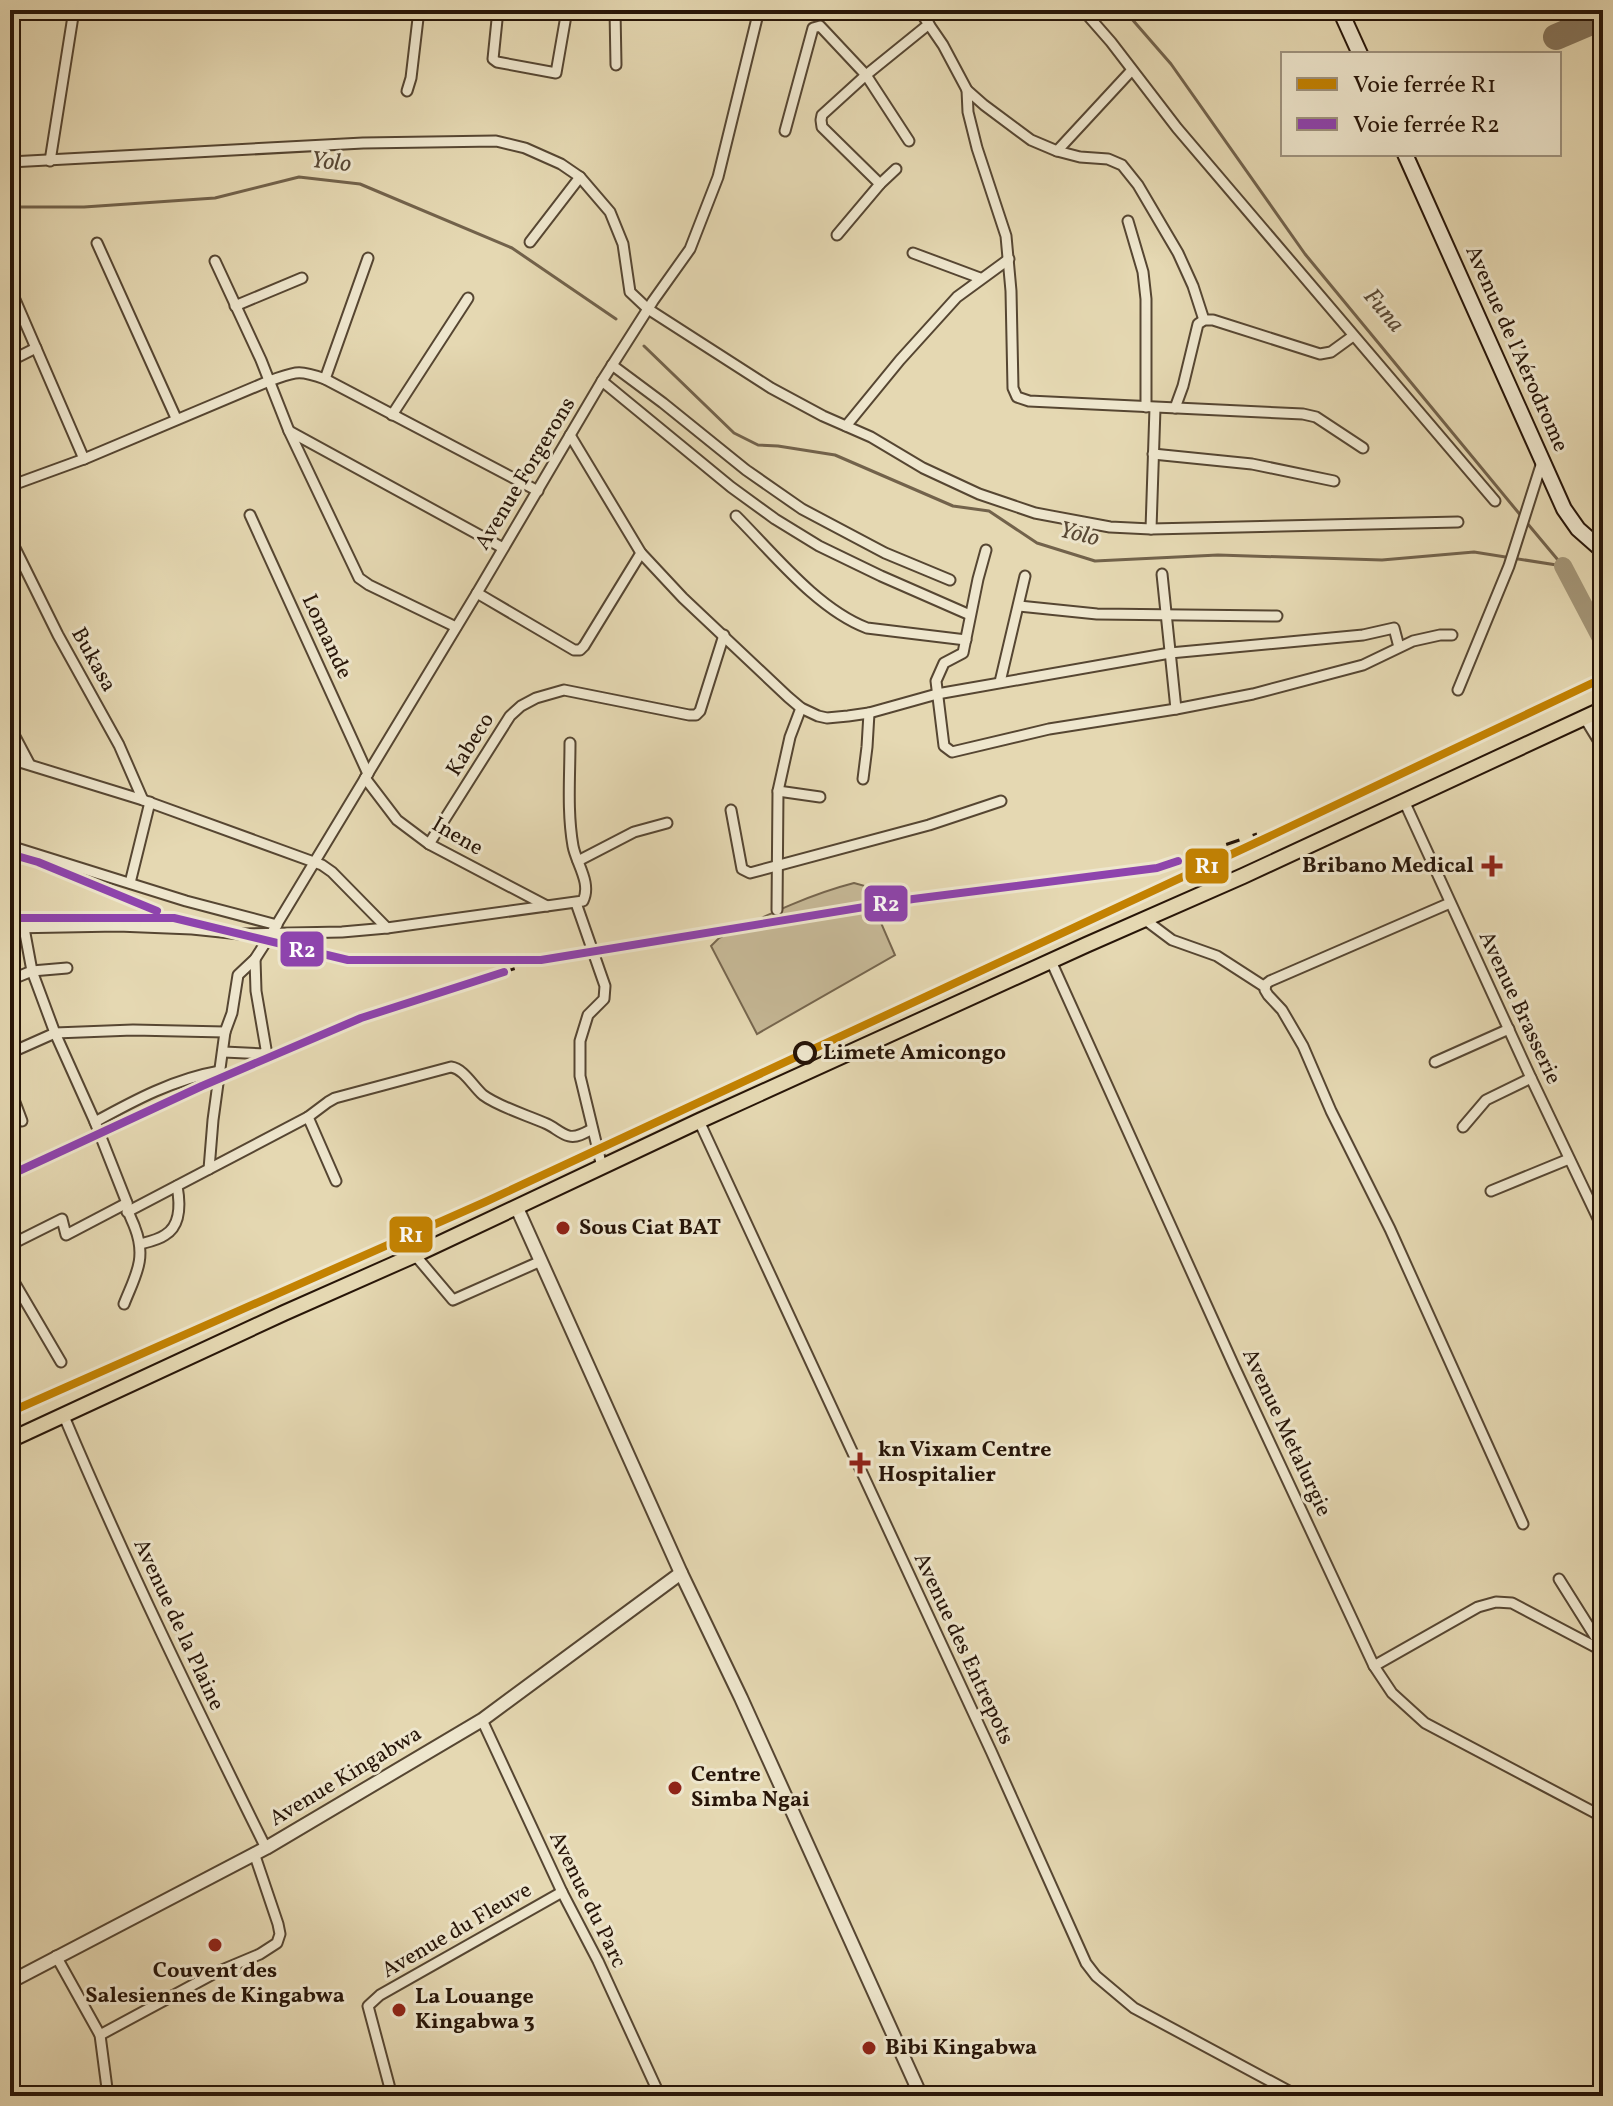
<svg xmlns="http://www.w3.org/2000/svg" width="1613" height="2106" viewBox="0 0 1613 2106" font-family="Vollkorn,serif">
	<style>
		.green { fill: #c5b795; stroke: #76664e; stroke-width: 2 }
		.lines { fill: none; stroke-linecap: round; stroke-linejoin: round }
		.stream { stroke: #72624b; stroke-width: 3 }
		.river { stroke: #a49678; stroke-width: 18 }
		.taxiway { stroke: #86765d; stroke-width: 26 }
		.minor-casing { stroke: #564632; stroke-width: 13 }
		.tertiary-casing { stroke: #564632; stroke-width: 16 }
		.secondary-casing { stroke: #271508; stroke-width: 18 }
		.primary-casing { stroke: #271508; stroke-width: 18 }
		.minor { stroke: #eee6cd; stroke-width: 9 }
		.tertiary { stroke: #eee6cd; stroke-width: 12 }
		.secondary { stroke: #eee6cd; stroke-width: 14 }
		.primary { stroke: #e5d8b2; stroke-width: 14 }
		.rail { stroke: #271508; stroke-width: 3; stroke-dasharray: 14 14; stroke-linecap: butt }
		.rail-1-casing { stroke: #eee6cd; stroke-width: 14 }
		.rail-2-casing { stroke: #eee6cd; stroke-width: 14 }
		.rail-1 { stroke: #c38202; stroke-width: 8 }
		.rail-2 { stroke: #8e44ad; stroke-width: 8 }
		.poi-dot { fill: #8f2418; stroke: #eee6cd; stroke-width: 3 }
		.stop-dot { fill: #eee6cd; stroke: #271508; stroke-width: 4 }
		.labels { text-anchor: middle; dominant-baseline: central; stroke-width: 6; stroke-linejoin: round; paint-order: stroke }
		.street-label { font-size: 22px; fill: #271508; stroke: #eee6cd }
		.poi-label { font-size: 22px; font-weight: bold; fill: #271508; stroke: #eee6cd; text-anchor: start }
		.stop-label { font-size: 22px; font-weight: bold; fill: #271508; stroke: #eee6cd; text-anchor: start }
		.water-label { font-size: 24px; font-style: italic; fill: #594935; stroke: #eee6cd }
		.line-badge { stroke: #eee6cd; stroke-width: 3 }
		.badge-label { font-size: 22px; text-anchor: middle; font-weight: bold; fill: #fff }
	</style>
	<rect width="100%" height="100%" fill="#e5d8b2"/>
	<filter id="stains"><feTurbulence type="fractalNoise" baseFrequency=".0025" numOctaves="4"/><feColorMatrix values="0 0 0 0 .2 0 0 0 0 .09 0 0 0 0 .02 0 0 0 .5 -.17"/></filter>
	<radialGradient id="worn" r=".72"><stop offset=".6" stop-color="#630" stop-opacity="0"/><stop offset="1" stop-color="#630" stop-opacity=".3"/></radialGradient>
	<path class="green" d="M 854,883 L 865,886 L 895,955 L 757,1034 L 711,946 L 719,938 C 763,917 807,895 854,883 Z"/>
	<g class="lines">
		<g class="stream">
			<path d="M 1124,10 L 1171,64 L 1305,254 L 1522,517"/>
			<path d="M 10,207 L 84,207 L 215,198 L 299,177 L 360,184 L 512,248 L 616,319"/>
			<path d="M 644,346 L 734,433 L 758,445 L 778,446 L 835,455 L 953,506 L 989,511 L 1037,543 L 1095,561 L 1218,555 L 1382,560 L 1474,552 L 1563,566"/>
			<path d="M 1527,523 L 1563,566"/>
		</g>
		<path class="river" d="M 1563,566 L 1603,642"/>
		<path class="taxiway" d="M 1556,37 L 1603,17"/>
		<g class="minor-casing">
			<g id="minor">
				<path d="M 498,10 L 493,59 L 497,62 L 556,73 L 567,10"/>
				<path d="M 615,10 L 616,65"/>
				<path d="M 919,10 L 943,45 L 967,90 L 984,105 L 1031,140 L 1057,151 L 1080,157 L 1108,159 L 1122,165 L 1138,185 L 1178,253 L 1193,286 L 1204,320"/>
				<path d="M 1083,10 L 1111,42 L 1177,128 L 1495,501"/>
				<path d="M 967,90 L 968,112 L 977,148 L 1006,236 L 1011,291 L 1013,388 L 1017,397 L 1029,401 L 1303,414 L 1316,417 L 1363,448"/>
				<path d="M 407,91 L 411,78 L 419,10"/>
				<path d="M 785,131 L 813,28 L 820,26 L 866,75 L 909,141"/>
				<path d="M 1057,151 L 1132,70"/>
				<path d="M 50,161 L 74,10"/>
				<path d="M 10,162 L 363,143 L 496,141 L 525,148 L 561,164 L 580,177 L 610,212 L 623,244 L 630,292 L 648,309 L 771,388 L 823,416 L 871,437 L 923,468 L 979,494 L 1035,513 L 1110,527 L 1151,529 L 1239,527 L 1458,522"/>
				<path d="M 880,184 L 822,127 L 821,120 L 822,115 L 866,75 L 929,24"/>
				<path d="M 1128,221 L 1143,272 L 1146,299 L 1146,407"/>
				<path d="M 837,235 L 880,184 L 896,169"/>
				<path d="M 530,242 L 580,177"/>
				<path d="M 97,243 L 176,418"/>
				<path d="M 913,253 L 980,278"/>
				<path d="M 215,261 L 261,360 L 289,431 L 359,578 L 369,585 L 456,627"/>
				<path d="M 10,288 L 84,459"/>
				<path d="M 235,306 L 302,278"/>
				<path d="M 10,361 L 36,348"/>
				<path d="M 612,365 L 663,403 L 746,470 L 802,509 L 885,553 L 950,580"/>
				<path d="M 325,379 L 368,258"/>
				<path d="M 602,381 L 731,487 L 775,519 L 819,546 L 881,576 L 970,615"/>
				<path d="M 1175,408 L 1183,386 L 1198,324 L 1204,320 L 1213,320 L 1320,354 L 1331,352 L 1353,336"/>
				<path d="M 392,415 L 468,298"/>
				<path d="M 846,426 L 900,360 L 957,297 L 1009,259"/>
				<path d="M 289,431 L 503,548"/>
				<path d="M 570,435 L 641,553 L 683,598 L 788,697 L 801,708 L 818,716 L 827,718 L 848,716 L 869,713 L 937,694 L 1170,653 L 1363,635 L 1394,628 L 1399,647"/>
				<path d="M 1153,454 L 1252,464 L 1334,481"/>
				<path d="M 10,486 L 84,459 L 269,381 C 296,372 297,369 325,379 L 538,491"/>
				<path d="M 250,515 L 368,774"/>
				<path d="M 736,516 C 773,553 817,609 867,628 L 966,640"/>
				<path d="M 1151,529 L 1155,408"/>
				<path d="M 10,538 L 58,635 L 119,745 L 143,800"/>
				<path d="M 986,550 L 978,579 L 963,653 L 944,663 L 936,681 L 944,746 L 952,752 L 1049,729 L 1176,709 L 1253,694 L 1363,665 L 1413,641 L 1440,635 L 1452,635"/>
				<path d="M 1162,574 L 1176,709"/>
				<path d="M 477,593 L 574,650 L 580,650 L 584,646 L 641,553"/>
				<path d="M 1019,606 L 1097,614 L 1277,616"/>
				<path d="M 1000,682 L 1025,576"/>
				<path d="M 1458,690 L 1509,566 L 1542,462"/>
				<path d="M 1584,717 L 1603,748"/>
				<path d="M 10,727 L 29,763"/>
				<path d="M 10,759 L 143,800 L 322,865 L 332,872 L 387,928"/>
				<path d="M 365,778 L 397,820 L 429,844 L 547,906"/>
				<path d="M 863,779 L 867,747 L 869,713"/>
				<path d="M 778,791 L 820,797"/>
				<path d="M 1404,801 L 1531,1078 L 1603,1229"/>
				<path d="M 731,810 L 742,869 L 750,873 L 929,825 L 1001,801"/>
				<path d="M 429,844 L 510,716 L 521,706 L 536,698 L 564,690 L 689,715 L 696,715 L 700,711 L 724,635"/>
				<path d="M 10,846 L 186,901 L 277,925"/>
				<path d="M 578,861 L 634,832 L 667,823"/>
				<path d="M 130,883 L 150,802"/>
				<path d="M 576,903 L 605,986 L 604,999 L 588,1015 L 580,1041 L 580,1076 L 602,1167"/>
				<path d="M 1450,903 L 1270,981 L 1266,984 L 1265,990 L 1268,995 L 1282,1010 L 1303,1046 L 1331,1111 L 1390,1229 L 1523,1524"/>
				<path d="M 777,910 L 778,791 L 790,737 L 801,708"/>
				<path d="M 1144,919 L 1172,940 L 1217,956 L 1265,987"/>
				<path d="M 10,928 L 118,926 L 192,929 L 240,934 L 342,932 L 387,928 L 583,901 C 592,883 576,863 573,846 C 567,812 570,776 570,743"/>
				<path d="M 24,928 L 32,971 L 55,1033 L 95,1122 L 127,1203 C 127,1213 132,1219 135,1228 C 147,1259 135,1276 124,1304"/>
				<path d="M 1051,961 L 1234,1366 L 1374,1666 L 1392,1693 L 1425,1723 L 1603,1817"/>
				<path d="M 10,980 L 32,971 L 67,968"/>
				<path d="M 224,1052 L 265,1054 L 266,1049 L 256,991 L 255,959"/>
				<path d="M 10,1053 L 55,1033 L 133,1030 L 225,1032 L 232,1013 L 238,975 L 255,959 L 271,934 L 477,593 L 602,381 L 653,301 L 690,249 L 718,177 L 759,10"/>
				<path d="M 1435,1062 L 1509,1029"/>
				<path d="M 10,1089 L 22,1121"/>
				<path d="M 308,1117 L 328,1102 L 335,1098 L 451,1067 C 464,1069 472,1085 483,1095 C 499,1107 527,1115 547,1124 C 554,1127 561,1134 569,1136 C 577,1138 585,1133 592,1129"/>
				<path d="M 699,1121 L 991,1751 L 1086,1963 L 1096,1976 L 1134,2008 L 1298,2096"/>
				<path d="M 95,1122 C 135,1100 174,1079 220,1071"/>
				<path d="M 1463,1127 L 1486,1100 L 1531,1078"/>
				<path d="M 209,1169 L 308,1117 L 336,1181"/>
				<path d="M 1491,1191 L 1569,1159"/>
				<path d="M 127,1212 L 209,1169 L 213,1120 L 225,1032"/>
				<path d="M 140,1244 C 148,1242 158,1240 165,1235 C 182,1225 180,1202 177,1186"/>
				<path d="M 10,1245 L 62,1219 L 66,1235 L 127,1203"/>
				<path d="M 415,1255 L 453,1300 L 541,1261"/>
				<path d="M 10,1275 L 61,1362"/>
				<path d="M 63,1414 C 125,1561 195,1705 266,1848"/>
				<path d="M 1559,1579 L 1603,1649"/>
				<path d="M 1374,1666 L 1478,1607 L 1496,1602 L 1512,1603 L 1603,1651"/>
				<path d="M 482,1720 L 562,1892 L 598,1961 L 660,2096"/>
				<path d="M 56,1956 L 100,2035 L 108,2096"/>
				<path d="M 100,2035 L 215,1973 L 260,1954 L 277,1943 L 280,1934 L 278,1924 L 254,1853"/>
				<path d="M 392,2096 L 368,2006 L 380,1995 L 562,1892"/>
				<path d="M 896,2096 L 917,2088"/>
			</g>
		</g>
		<g class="tertiary-casing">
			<g id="tertiary">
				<path d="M 517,1208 L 681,1573 L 741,1698 L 921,2096"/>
				<path d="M 10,1982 L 266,1848 L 482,1720 L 681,1573"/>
			</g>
		</g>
		<g class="secondary-casing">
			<g id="secondary">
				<path d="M 1340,10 L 1360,54"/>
				<path d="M 1405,154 L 1564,509 L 1578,529 L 1603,551"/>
			</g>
		</g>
		<g class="primary-casing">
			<path id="primary" d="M 10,1440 L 284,1313 L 415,1255 L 699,1121 L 1086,945 L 1243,876 L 1603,709"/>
		</g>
		<use href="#minor" class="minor"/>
		<use href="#tertiary" class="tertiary"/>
		<use href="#secondary" class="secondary"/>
		<use href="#primary" class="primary"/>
		<g class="rail">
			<path d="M 10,854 L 38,862 L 167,915"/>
			<path d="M 10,918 L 174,918 L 348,960 L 541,960 L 913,899 L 1157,868 L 1257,834"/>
			<path d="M 10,1175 L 202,1086 L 361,1018 L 526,965"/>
		</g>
		<g class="rail-1-casing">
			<path id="rail-1" d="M 10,1412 L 485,1202 L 1264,839 L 1603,678"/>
		</g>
		<g class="rail-2-casing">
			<g id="rail-2">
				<path d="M 10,854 L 38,862 L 157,911"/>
				<path d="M 10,918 L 174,918 L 348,960 L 541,960 L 913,899 L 1157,868 L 1178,861"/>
				<path d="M 10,1175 L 202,1086 L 361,1018 L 504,972"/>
			</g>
		</g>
		<use href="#rail-1" class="rail-1"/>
		<use href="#rail-2" class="rail-2"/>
	</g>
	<g class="poi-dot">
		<path d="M1488 854h8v8h8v8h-8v8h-8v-8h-8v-8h8z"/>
		<circle cx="563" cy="1228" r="8"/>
		<path d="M856 1451h8v8h8v8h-8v8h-8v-8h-8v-8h8z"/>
		<circle cx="675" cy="1788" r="8"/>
		<circle cx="215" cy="1945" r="8"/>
		<circle cx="399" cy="2010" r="8"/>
		<circle cx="869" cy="2048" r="8"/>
	</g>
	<circle class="stop-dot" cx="805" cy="1053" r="10"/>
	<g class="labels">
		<g class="street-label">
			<text transform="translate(1516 349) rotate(66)">Avenue de l’Aérodrome</text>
			<text transform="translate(526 474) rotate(-59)">Avenue Forgerons</text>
			<text transform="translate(326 637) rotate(65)">Lomande</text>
			<text transform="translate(93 660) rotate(61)">Bukasa</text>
			<text transform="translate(471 745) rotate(-58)">Kabeco</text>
			<text transform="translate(457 837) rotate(30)">Inene</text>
			<text transform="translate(1519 1008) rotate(65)">Avenue Brasserie</text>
			<text transform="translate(1286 1433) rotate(65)">Avenue Metalurgie</text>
			<text transform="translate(178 1625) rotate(65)">Avenue de la Plaine</text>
			<text transform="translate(963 1649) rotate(65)">Avenue des Entrepots</text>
			<text transform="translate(346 1777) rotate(-31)">Avenue Kingabwa</text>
			<text transform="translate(587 1900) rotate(64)">Avenue du Parc</text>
			<text transform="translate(457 1931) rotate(-30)">Avenue du Fleuve</text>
		</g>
		<g class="poi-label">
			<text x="1474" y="866" text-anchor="end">Bribano Medical</text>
			<text x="579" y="1228">Sous Ciat BAT</text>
			<text x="878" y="1450">kn Vixam Centre<tspan x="878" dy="25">Hospitalier</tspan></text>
			<text x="691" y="1775">Centre<tspan x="691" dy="25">Simba Ngai</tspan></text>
			<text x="215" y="1971" text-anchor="middle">Couvent des<tspan x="215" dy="25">Salesiennes de Kingabwa</tspan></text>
			<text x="415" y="1997">La Louange<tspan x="415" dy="25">Kingabwa 3</tspan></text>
			<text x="885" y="2048">Bibi Kingabwa</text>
		</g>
		<g class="stop-label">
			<text x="823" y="1053">Limete Amicongo</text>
		</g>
		<g class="water-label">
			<text transform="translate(331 163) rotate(6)">Yolo</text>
			<text transform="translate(1383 311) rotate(50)">Funa</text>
			<text transform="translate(1079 535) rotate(14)">Yolo</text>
		</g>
	</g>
	<g class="line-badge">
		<rect x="1184" y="847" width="46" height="38" rx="8" fill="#c38202"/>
		<rect x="863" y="884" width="46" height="39" rx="8" fill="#8e44ad"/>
		<rect x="279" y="930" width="46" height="38" rx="8" fill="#8e44ad"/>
		<rect x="388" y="1215" width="46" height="39" rx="8" fill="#c38202"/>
	</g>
	<g class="badge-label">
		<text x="1207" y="873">R1</text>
		<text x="886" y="911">R2</text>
		<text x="302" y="957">R2</text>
		<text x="411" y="1242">R1</text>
	</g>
	<rect width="1613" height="2106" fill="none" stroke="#e5d8b2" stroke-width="40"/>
	<rect x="12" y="12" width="1589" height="2082" fill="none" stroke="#271508" stroke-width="4"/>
	<rect x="20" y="20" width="1573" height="2066" fill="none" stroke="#271508" stroke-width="2"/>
	<rect x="1281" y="52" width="280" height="104" fill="#eee6cd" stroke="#9e927e" stroke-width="2"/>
	<rect x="1297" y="78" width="40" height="12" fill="#c38202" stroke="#9e927e" stroke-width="2"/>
	<text x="1353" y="92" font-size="24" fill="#271508">Voie ferrée R1</text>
	<rect x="1297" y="118" width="40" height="12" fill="#8e44ad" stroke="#9e927e" stroke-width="2"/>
	<text x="1353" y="132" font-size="24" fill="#271508">Voie ferrée R2</text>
	<rect width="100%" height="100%" filter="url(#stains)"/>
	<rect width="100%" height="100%" fill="url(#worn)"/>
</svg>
